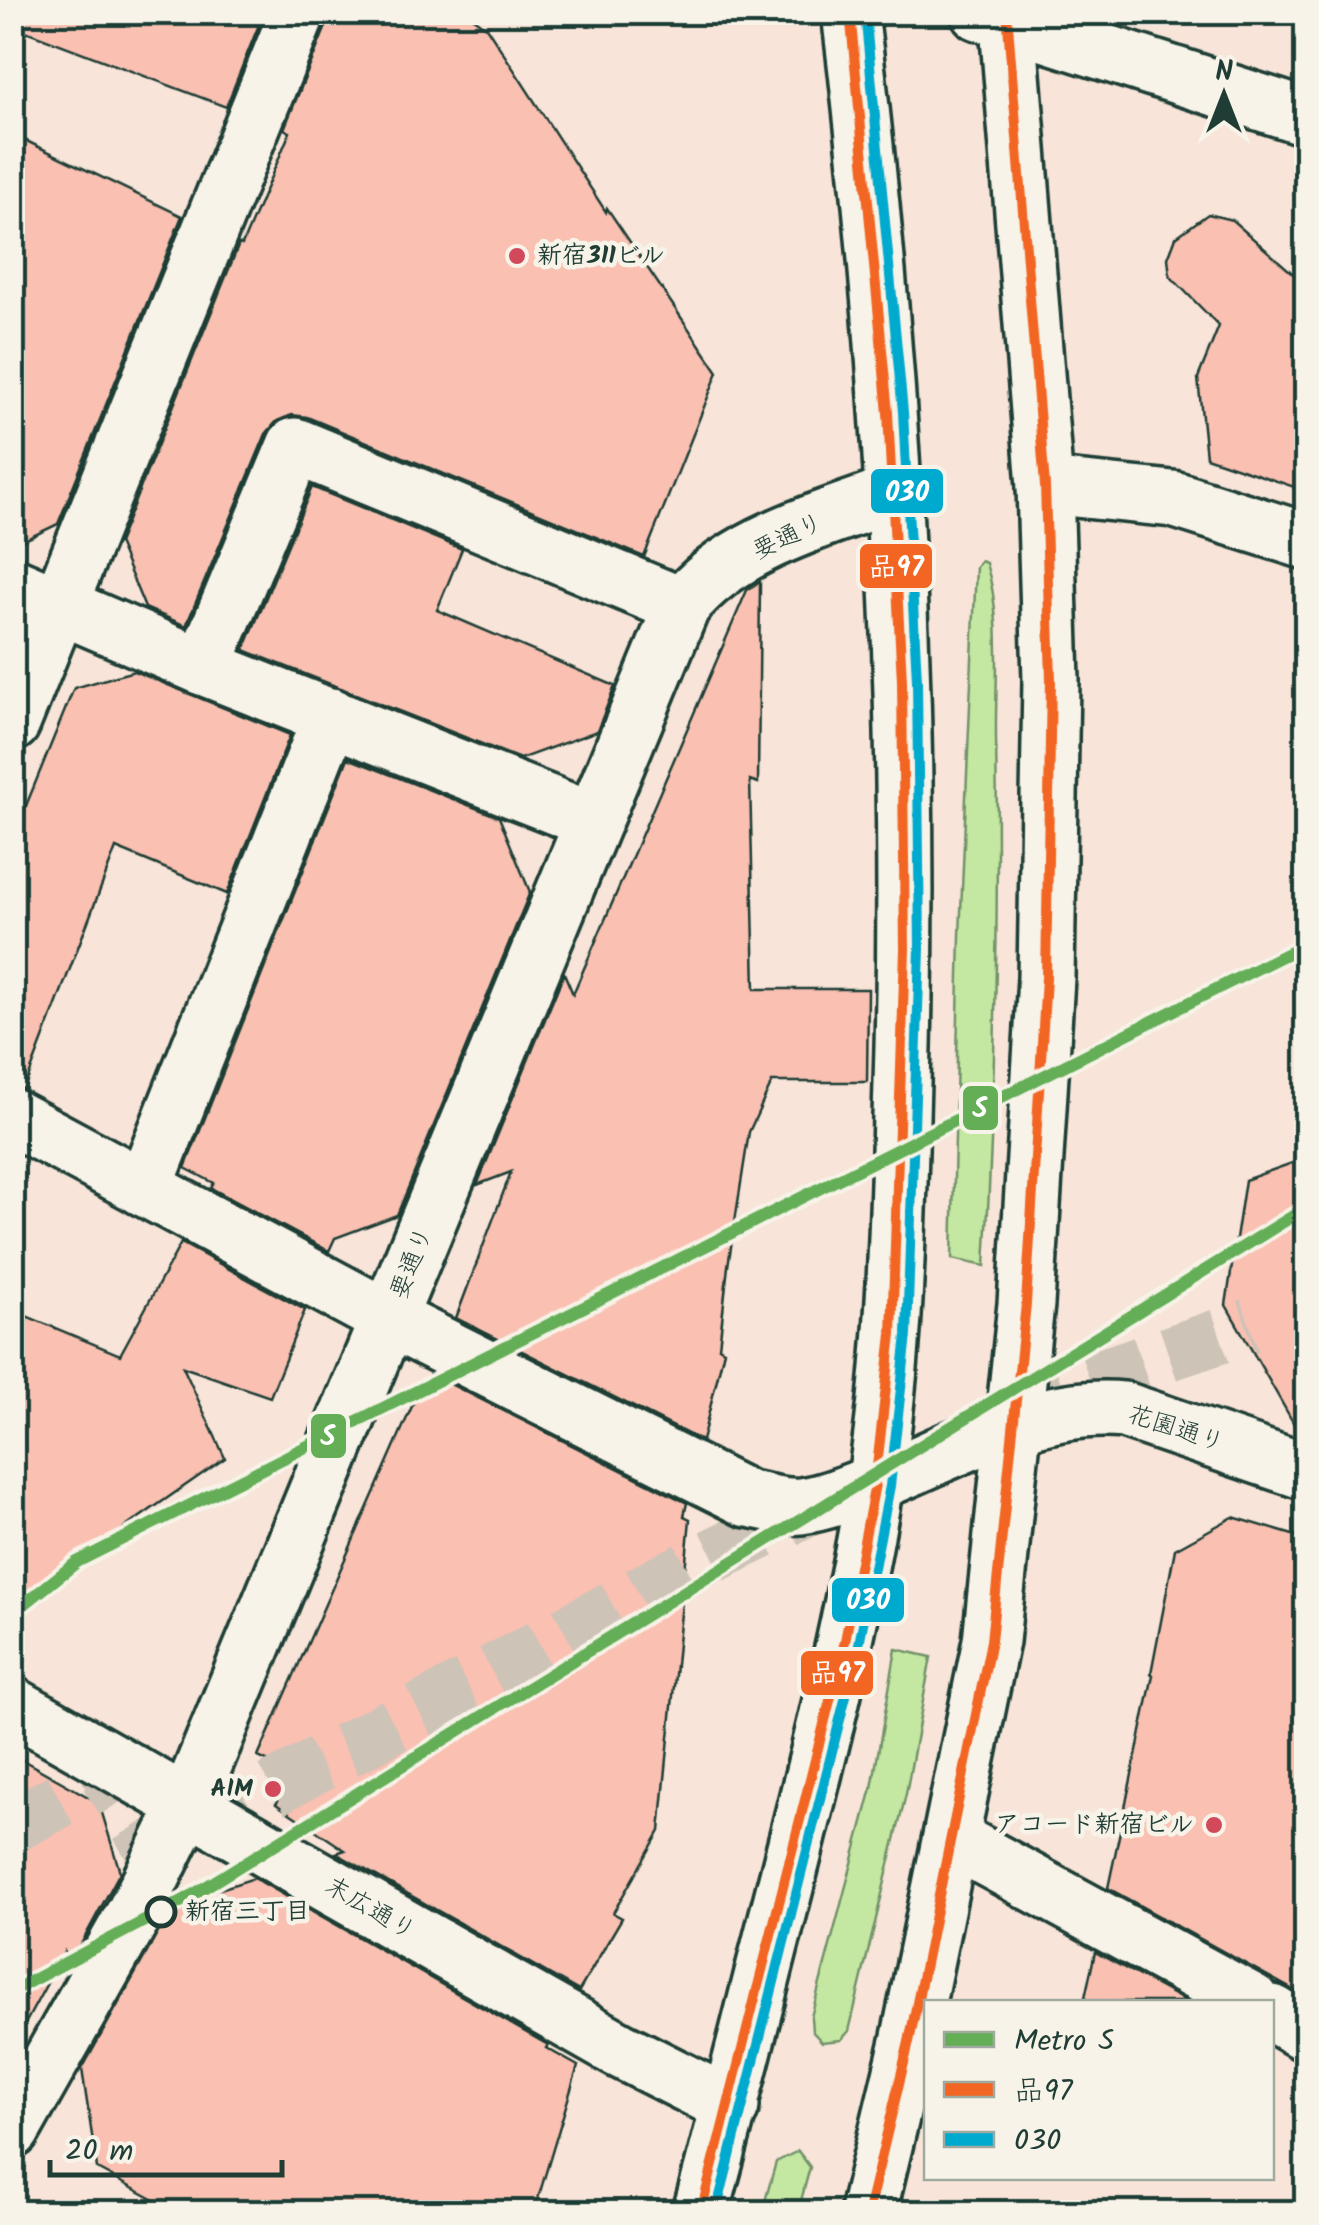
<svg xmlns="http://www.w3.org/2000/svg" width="1319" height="2225" viewBox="0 0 1319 2225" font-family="Kalam,'Klee One',sans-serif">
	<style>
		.green { fill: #c4e7a1; stroke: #72926a; stroke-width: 2.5 }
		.building { fill: #fac0b2; stroke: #1f3d34; stroke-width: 2.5 }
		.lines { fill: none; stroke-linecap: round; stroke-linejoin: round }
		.minor-tunnel { stroke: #cdc3b7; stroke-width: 55; stroke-dasharray: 55 28; stroke-linecap: butt }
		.minor-casing { stroke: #1f3d34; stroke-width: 62 }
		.major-casing { stroke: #1f3d34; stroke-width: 62 }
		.minor { stroke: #f7f3e8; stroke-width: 55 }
		.major { stroke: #f7f3e8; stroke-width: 55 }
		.bus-1-casing { stroke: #f7f3e8; stroke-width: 18 }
		.bus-2-casing { stroke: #f7f3e8; stroke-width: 18 }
		.bus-1 { stroke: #f26522; stroke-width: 10 }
		.bus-2 { stroke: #00a9ce; stroke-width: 10 }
		.metro-1-casing { stroke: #f7f3e8; stroke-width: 20 }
		.metro-1 { stroke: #64ae56; stroke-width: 12 }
		.poi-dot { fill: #d1495b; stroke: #f7f3e8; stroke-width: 4 }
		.stop-dot { fill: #f7f3e8; stroke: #1f3d34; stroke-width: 5 }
		.labels { text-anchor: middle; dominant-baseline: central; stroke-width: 9; stroke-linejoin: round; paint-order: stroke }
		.poi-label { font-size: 25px; font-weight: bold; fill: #1f3d34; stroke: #f7f3e8; text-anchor: end }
		.street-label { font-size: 25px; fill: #1f3d34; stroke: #f7f3e8 }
		.stop-label { font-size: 25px; font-weight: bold; fill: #1f3d34; stroke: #f7f3e8; text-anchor: start }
		.line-badge { stroke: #f7f3e8; stroke-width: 4 }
		.badge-label { font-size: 28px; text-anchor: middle; font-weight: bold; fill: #fff }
	</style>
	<rect width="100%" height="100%" fill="#f8e4d8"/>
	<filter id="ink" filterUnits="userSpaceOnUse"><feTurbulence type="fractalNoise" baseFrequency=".01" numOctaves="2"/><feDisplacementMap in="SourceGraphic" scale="20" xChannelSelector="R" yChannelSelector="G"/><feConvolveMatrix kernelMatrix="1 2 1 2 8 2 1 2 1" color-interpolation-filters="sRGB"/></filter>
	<g filter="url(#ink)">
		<g class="green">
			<path d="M 980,561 L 986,563 C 1003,618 995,682 996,738 C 999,915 995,1091 985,1266 L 952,1259 L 960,935 L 976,567 Z"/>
			<path d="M 896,1649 L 931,1657 L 906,1794 L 849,2031 L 841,2040 L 822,2042 L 812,2031 L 811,2017 L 872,1788 Z"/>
			<path d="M 798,2151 L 810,2167 L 798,2212 L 762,2212 L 776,2162 Z"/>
		</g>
		<g class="building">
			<path d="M 12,12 L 264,12 L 226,107 L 12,26 Z"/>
			<path d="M 328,12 L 465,12 L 487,28 L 606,212 L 607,208 L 718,372 L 644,557 L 307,417 L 292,415 L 277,421 L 266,434 L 186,626 L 145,608 L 118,543 L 239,244 L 242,245 L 290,132 L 284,129 L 327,24 Z"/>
			<path d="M 12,134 L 182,216 L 58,524 L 12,546 Z"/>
			<path d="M 1208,214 L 1232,220 L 1306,285 L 1306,491 L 1206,457 L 1198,378 L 1219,326 L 1170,276 L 1168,258 L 1176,237 Z"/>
			<path d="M 312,487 L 462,549 L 437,610 L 615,686 L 597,731 L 520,759 L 244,650 Z"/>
			<path d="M 760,582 L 758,783 L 750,780 L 755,989 L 868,989 L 867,1082 L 772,1082 L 749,1132 L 728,1266 L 719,1347 L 724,1350 L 702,1441 L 456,1318 L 511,1172 L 477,1185 L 564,973 L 573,994 L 747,590 Z"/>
			<path d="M 134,671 L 290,735 L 227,894 L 116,848 L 24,1089 L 12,1086 L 12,840 L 74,688 Z"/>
			<path d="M 348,758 L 499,817 L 530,892 L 397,1215 L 335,1238 L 329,1251 L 211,1188 L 214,1183 L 185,1168 Z"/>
			<path d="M 1306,1158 L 1306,1439 L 1302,1438 L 1226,1305 L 1245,1180 Z"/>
			<path d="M 181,1243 L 305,1310 L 270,1397 L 183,1367 L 225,1458 L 12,1606 L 12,1310 L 120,1355 Z"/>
			<path d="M 434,1376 L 687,1503 L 684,1516 L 690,1519 L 660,1831 L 613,1913 L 622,1918 L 579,1991 L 336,1853 L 345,1850 L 276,1804 L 297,1775 L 258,1757 L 424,1379 L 431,1383 Z"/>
			<path d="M 1233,1517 L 1306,1539 L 1306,1997 L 1108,1888 L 1153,1675 L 1151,1673 L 1175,1549 Z"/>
			<path d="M 12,1754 L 99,1803 L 120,1872 L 67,1970 L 64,1952 L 12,2048 Z"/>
			<path d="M 254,1878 L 548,2045 L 546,2048 L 578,2066 L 534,2212 L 177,2212 L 97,2169 L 82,2069 L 174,1904 Z"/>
			<path d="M 1095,1952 L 1187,2002 L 1084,2002 Z"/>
		</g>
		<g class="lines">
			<g class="minor-tunnel">
				<path d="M 1013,1412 L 1055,1392 L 1250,1326"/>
				<path d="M 12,1826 L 107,1775 L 154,1852 L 708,1558 L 831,1498"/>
			</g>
			<g class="minor-casing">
				<g id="minor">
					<path d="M 1045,486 L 1173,499 L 1306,541"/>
					<path d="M 12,585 L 203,667 L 593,821"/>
					<path d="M 203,667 L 295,446 L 682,606"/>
					<path d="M 12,723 L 298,12"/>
					<path d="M 12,1117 L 389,1319 L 748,1499 C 764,1501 784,1508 801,1506 C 830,1502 855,1490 882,1480 C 957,1449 1042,1401 1124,1410 L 1306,1472"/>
					<path d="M 144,1188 L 331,716"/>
					<path d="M 12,1705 L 618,2049 L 731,2106"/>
					<path d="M 952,1839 L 1252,2002"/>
					<path d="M 1272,2013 L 1306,2033"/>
					<path d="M 12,2130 L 135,1912 L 187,1806 L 682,606 C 732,543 823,520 895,493"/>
				</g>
			</g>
			<g class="major-casing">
				<g id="major">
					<path d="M 979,12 L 1306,117"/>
					<path d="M 701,2212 C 730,2108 755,2003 782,1899 C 817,1762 852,1624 875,1484 C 896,1352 898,1217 902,1083 C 913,725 893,368 850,12"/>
					<path d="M 868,2212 L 909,2042 L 991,1641 L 1026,1304 L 1046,978 L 1051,680 L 1045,486 L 1007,12"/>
				</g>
			</g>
			<use href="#minor" class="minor"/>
			<use href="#major" class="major"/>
			<g class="bus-1-casing">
				<g id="bus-1">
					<path d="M 701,2212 L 845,1641 L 875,1484 L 892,1334 L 905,949 L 902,681 L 888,413 L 850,12"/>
					<path d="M 868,2212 L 909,2042 L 991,1641 L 1026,1304 L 1046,978 L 1051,680 L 1045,486 L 1007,12"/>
				</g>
			</g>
			<g class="bus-2-casing">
				<path id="bus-2" d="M 716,2212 L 859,1644 L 890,1486 L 907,1335 L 920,949 L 917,680 L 903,412 L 865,12"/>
			</g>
			<use href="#bus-1" class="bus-1"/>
			<use href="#bus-2" class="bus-2"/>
			<g class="metro-1-casing">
				<g id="metro-1">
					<path d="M 12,1614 L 77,1562 L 1306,944"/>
					<path d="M 12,1991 L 186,1899 L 1306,1208"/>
				</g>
			</g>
			<use href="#metro-1" class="metro-1"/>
		</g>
	</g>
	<g class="poi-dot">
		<circle cx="517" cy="256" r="10"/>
		<circle cx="273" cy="1789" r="10"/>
		<circle cx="1214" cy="1825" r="10"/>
	</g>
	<circle class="stop-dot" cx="161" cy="1912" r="14"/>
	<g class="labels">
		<g class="poi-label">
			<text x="537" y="256" text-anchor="start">新宿311ビル</text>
			<text x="253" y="1789">AIM</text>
			<text x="1194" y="1825">アコード新宿ビル</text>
		</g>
		<g class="street-label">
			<text transform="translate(788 537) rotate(-25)">要通り</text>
			<text transform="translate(412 1263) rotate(-68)">要通り</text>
			<text transform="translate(1176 1429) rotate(18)">花園通り</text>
			<text transform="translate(370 1909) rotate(30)">末広通り</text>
		</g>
		<g class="stop-label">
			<text x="185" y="1912">新宿三丁目</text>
		</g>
	</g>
	<g class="line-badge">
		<rect x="869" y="467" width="76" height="48" rx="10" fill="#00a9ce"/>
		<rect x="858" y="542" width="76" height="48" rx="10" fill="#f26522"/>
		<rect x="961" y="1084" width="39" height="48" rx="10" fill="#64ae56"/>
		<rect x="309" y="1412" width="39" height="48" rx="10" fill="#64ae56"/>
		<rect x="830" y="1576" width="76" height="48" rx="10" fill="#00a9ce"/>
		<rect x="799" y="1649" width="76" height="48" rx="10" fill="#f26522"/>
	</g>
	<g class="badge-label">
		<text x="907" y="501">030</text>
		<text x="896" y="576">品97</text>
		<text x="980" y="1117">S</text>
		<text x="328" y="1445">S</text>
		<text x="868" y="1609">030</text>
		<text x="837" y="1682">品97</text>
	</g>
	<rect width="1319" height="2225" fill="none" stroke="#f7f3e8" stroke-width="50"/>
	<rect x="25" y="25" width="1269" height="2175" fill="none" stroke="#1f3d34" stroke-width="4" filter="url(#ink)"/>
	<rect x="924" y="2000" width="350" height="180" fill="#f7f3e8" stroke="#a1aaa0" stroke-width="2.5"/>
	<rect x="944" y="2032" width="50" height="15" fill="#64ae56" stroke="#a1aaa0" stroke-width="2.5"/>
	<text x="1014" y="2050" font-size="30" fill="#1f3d34">Metro S</text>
	<rect x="944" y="2082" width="50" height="15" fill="#f26522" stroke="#a1aaa0" stroke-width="2.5"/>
	<text x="1014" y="2100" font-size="30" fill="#1f3d34">品97</text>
	<rect x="944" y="2132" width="50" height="15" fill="#00a9ce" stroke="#a1aaa0" stroke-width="2.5"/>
	<text x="1014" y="2150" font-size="30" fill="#1f3d34">030</text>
	<g transform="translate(1224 95)" stroke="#f7f3e8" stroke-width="8" paint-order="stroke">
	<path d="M0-8L18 38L0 25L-18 38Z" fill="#1f3d34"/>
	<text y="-15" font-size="28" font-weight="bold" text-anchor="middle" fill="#1f3d34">N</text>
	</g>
	<path d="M50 2160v15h232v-15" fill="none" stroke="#1f3d34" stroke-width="5"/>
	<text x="65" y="2160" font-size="30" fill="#1f3d34" stroke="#f7f3e8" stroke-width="8" paint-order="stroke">20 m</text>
</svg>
